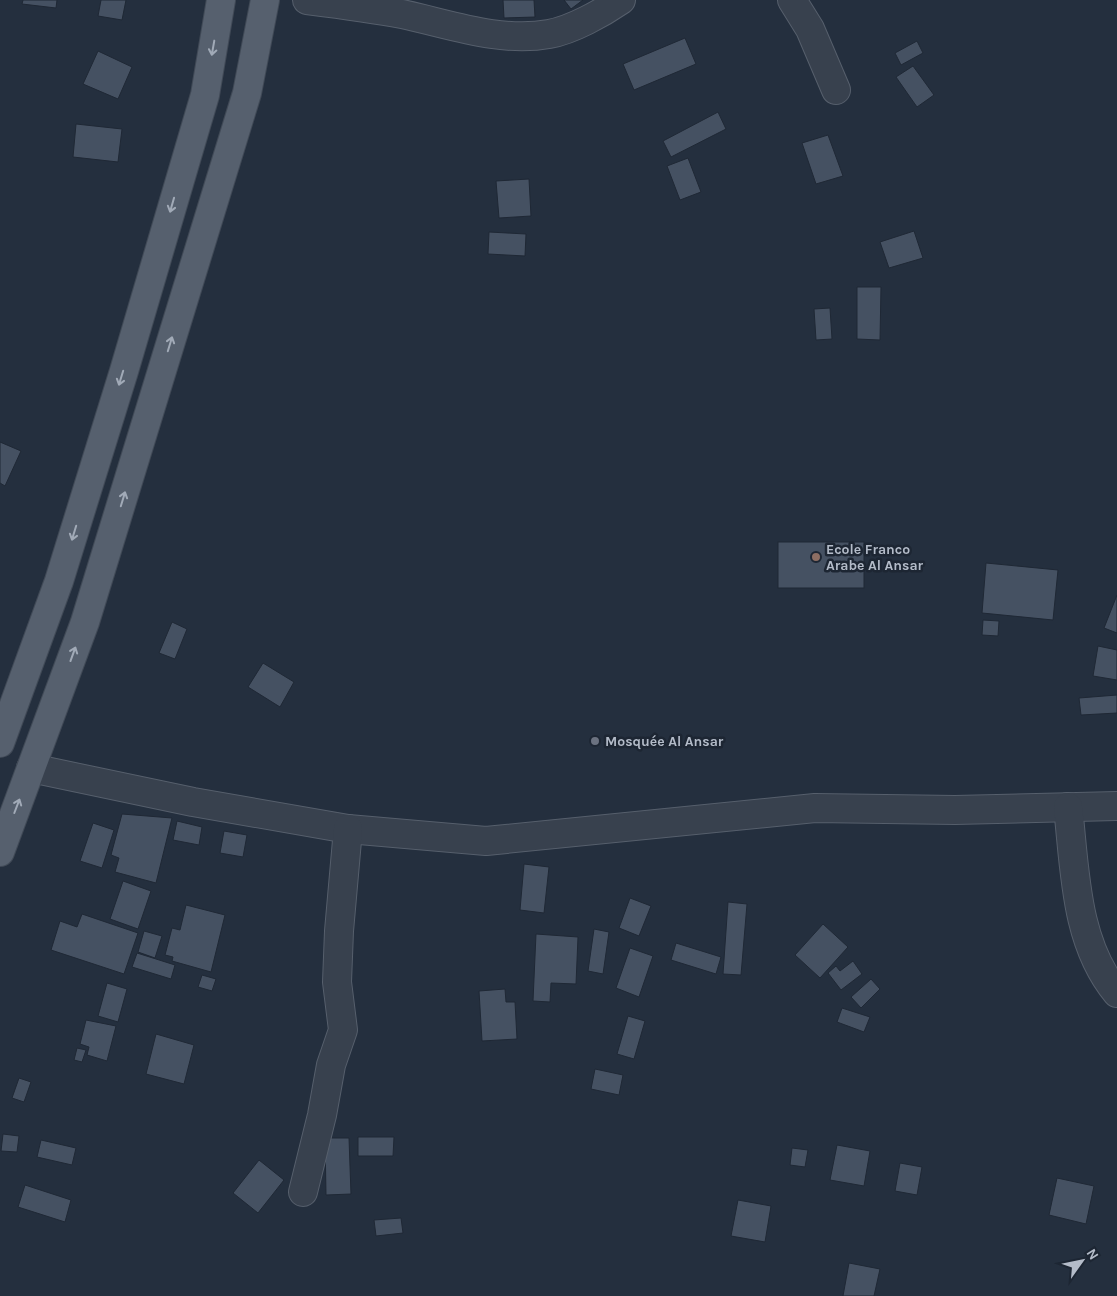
<svg xmlns="http://www.w3.org/2000/svg" width="1117" height="1296" viewBox="0 0 1117 1296" font-family="Karla,sans-serif">
	<style>
		.building { fill: #455162; stroke: #1f2835 }
		.lines { fill: none; stroke-linecap: round; stroke-linejoin: round }
		.street-casing { stroke: #565f6c; stroke-width: 30 }
		.primary-casing { stroke: #414a57; stroke-width: 30 }
		.street { stroke: #38414e; stroke-width: 28 }
		.primary { stroke: #56606e; stroke-width: 28 }
		.oneway { stroke: #a1aab7 }
		.education-dot { fill: #8d6e63; stroke: #1d2633; stroke-width: 2 }
		.worship-dot { fill: #6b7280; stroke: #1d2633; stroke-width: 2 }
		.labels { text-anchor: middle; dominant-baseline: central; stroke-width: 5; stroke-linejoin: round; paint-order: stroke }
		.poi-label { font-size: 14px; font-weight: bold; fill: #b4bcc9; stroke: #1d2633; text-anchor: start }
	</style>
	<rect width="100%" height="100%" fill="#242f3e"/>
	<g class="building">
		<path d="M 23,0 L 57,0 L 56,8 L 22,4 Z"/>
		<path d="M 101,0 L 126,0 L 122,20 L 98,16 Z"/>
		<path d="M 503,0 L 534,0 L 535,17 L 504,18 Z"/>
		<path d="M 564,0 L 583,0 L 571,9 Z"/>
		<path d="M 685,38 L 696,64 L 634,90 L 623,64 Z"/>
		<path d="M 917,41 L 923,53 L 901,65 L 895,53 Z"/>
		<path d="M 98,51 L 132,67 L 118,99 L 83,84 Z"/>
		<path d="M 913,66 L 934,95 L 917,107 L 896,77 Z"/>
		<path d="M 718,112 L 726,129 L 671,157 L 663,141 Z"/>
		<path d="M 76,124 L 122,129 L 118,162 L 73,157 Z"/>
		<path d="M 828,135 L 843,176 L 816,184 L 802,143 Z"/>
		<path d="M 688,158 L 701,192 L 680,200 L 667,166 Z"/>
		<path d="M 529,179 L 531,216 L 499,218 L 496,181 Z"/>
		<path d="M 914,231 L 923,258 L 889,268 L 880,242 Z"/>
		<path d="M 489,232 L 526,234 L 525,256 L 488,254 Z"/>
		<path d="M 857,287 L 881,287 L 880,340 L 857,339 Z"/>
		<path d="M 830,308 L 832,339 L 816,340 L 814,309 Z"/>
		<path d="M 0,442 L 21,451 L 5,486 L 0,483 Z"/>
		<rect x="778" y="542" width="86" height="46"/>
		<path d="M 986,563 L 1058,570 L 1053,620 L 982,613 Z"/>
		<path d="M 1117,595 L 1117,633 L 1104,628 Z"/>
		<path d="M 983,620 L 999,621 L 998,636 L 982,635 Z"/>
		<path d="M 172,622 L 187,629 L 175,659 L 159,653 Z"/>
		<path d="M 1098,646 L 1117,650 L 1117,680 L 1093,676 Z"/>
		<path d="M 263,663 L 294,682 L 280,707 L 248,687 Z"/>
		<path d="M 1117,695 L 1117,713 L 1081,715 L 1079,698 Z"/>
		<path d="M 122,814 L 172,818 L 156,883 L 115,872 L 119,858 L 111,855 Z"/>
		<path d="M 177,821 L 202,827 L 199,845 L 173,840 Z"/>
		<path d="M 93,823 L 114,830 L 102,868 L 80,861 Z"/>
		<path d="M 224,831 L 247,835 L 243,857 L 220,853 Z"/>
		<path d="M 524,864 L 549,867 L 544,913 L 520,910 Z"/>
		<path d="M 123,881 L 151,891 L 138,929 L 110,919 Z"/>
		<path d="M 630,898 L 651,906 L 639,936 L 619,928 Z"/>
		<path d="M 728,902 L 747,904 L 741,975 L 723,974 Z"/>
		<path d="M 186,905 L 225,915 L 211,972 L 172,961 L 173,957 L 165,955 L 172,928 L 180,930 Z"/>
		<path d="M 82,914 L 138,933 L 124,974 L 51,950 L 60,921 L 77,927 Z"/>
		<path d="M 823,924 L 848,947 L 820,978 L 795,955 Z"/>
		<path d="M 594,929 L 609,932 L 603,974 L 588,971 Z"/>
		<path d="M 144,931 L 162,936 L 155,958 L 138,952 Z"/>
		<path d="M 536,934 L 578,937 L 576,984 L 551,983 L 550,1002 L 533,1001 Z"/>
		<path d="M 676,943 L 721,957 L 716,974 L 671,960 Z"/>
		<path d="M 630,948 L 653,956 L 639,997 L 616,988 Z"/>
		<path d="M 137,953 L 175,965 L 171,979 L 132,967 Z"/>
		<path d="M 853,961 L 862,974 L 841,990 L 828,973 L 836,966 L 840,971 Z"/>
		<path d="M 202,975 L 216,979 L 212,991 L 198,987 Z"/>
		<path d="M 871,979 L 880,989 L 861,1008 L 851,997 Z"/>
		<path d="M 107,983 L 127,989 L 118,1022 L 98,1016 Z"/>
		<path d="M 505,989 L 506,1002 L 515,1002 L 517,1039 L 482,1041 L 479,991 Z"/>
		<path d="M 842,1008 L 870,1017 L 864,1032 L 837,1022 Z"/>
		<path d="M 628,1016 L 645,1021 L 634,1059 L 617,1054 Z"/>
		<path d="M 86,1020 L 116,1026 L 107,1061 L 87,1055 L 89,1047 L 80,1044 Z"/>
		<path d="M 156,1034 L 194,1045 L 184,1084 L 146,1074 Z"/>
		<path d="M 77,1048 L 86,1050 L 82,1062 L 74,1060 Z"/>
		<path d="M 595,1069 L 623,1075 L 619,1095 L 591,1089 Z"/>
		<path d="M 19,1078 L 31,1082 L 24,1102 L 12,1098 Z"/>
		<path d="M 3,1134 L 19,1136 L 17,1152 L 1,1151 Z"/>
		<path d="M 358,1137 L 394,1137 L 393,1156 L 358,1156 Z"/>
		<path d="M 325,1138 L 349,1138 L 351,1194 L 326,1195 Z"/>
		<path d="M 41,1140 L 76,1148 L 72,1165 L 37,1157 Z"/>
		<path d="M 837,1145 L 870,1151 L 864,1186 L 830,1180 Z"/>
		<path d="M 792,1148 L 808,1150 L 805,1167 L 790,1165 Z"/>
		<path d="M 259,1160 L 284,1180 L 258,1213 L 233,1193 Z"/>
		<path d="M 900,1163 L 922,1167 L 917,1195 L 895,1191 Z"/>
		<path d="M 1057,1178 L 1094,1186 L 1086,1224 L 1049,1215 Z"/>
		<path d="M 25,1185 L 71,1200 L 65,1222 L 18,1207 Z"/>
		<path d="M 738,1200 L 771,1206 L 765,1242 L 731,1236 Z"/>
		<path d="M 401,1218 L 403,1233 L 376,1236 L 374,1220 Z"/>
		<path d="M 849,1263 L 880,1269 L 874,1296 L 843,1296 Z"/>
	</g>
	<g class="lines">
		<g class="street-casing">
			<g id="street">
				<path d="M 307,0 C 339,4 371,8 402,14 C 449,24 500,43 549,34 C 572,30 602,13 621,0"/>
				<path d="M 792,0 L 810,29 L 836,90"/>
				<path d="M 31,768 L 193,802 L 348,829 L 486,841 L 815,808 L 955,810 L 1117,806"/>
				<path d="M 1068,807 C 1075,870 1075,943 1117,993"/>
				<path d="M 303,1192 L 322,1115 L 331,1065 L 343,1030 L 337,982 L 339,931 L 348,829"/>
			</g>
		</g>
		<g class="primary-casing">
			<g id="primary">
				<path d="M 0,743 L 59,581 L 124,371 L 205,95 L 221,0"/>
				<path d="M 0,852 L 85,622 L 247,93 L 265,0"/>
			</g>
		</g>
		<use href="#street" class="street"/>
		<use href="#primary" class="primary"/>
	</g>
	<defs><path id="oneway-shaft" d="M-6 0H5M1.5-3L5.5 0L1.5 3" fill="none" stroke-width="1.6" stroke-linecap="round" stroke-linejoin="round" transform="scale(1.25)"/></defs>
	<g class="oneway">
		<use href="#oneway-shaft" transform="translate(213 48) rotate(100)"/>
		<use href="#oneway-shaft" transform="translate(172 205) rotate(106)"/>
		<use href="#oneway-shaft" transform="translate(170 344) rotate(-73)"/>
		<use href="#oneway-shaft" transform="translate(121 378) rotate(107)"/>
		<use href="#oneway-shaft" transform="translate(123 499) rotate(-73)"/>
		<use href="#oneway-shaft" transform="translate(74 533) rotate(107)"/>
		<use href="#oneway-shaft" transform="translate(73 654) rotate(-70)"/>
		<use href="#oneway-shaft" transform="translate(17 806) rotate(-69)"/>
	</g>
	<circle class="education-dot" cx="816" cy="557" r="5"/>
	<circle class="worship-dot" cx="595" cy="741" r="5"/>
	<g class="labels">
		<g class="poi-label">
			<text x="826" y="549">Ecole Franco<tspan x="826" dy="16">Arabe Al Ansar</tspan></text>
			<text x="605" y="741">Mosquée Al Ansar</text>
		</g>
	</g>
	<g transform="translate(1082 1261) rotate(57)" stroke="#1d2633" stroke-width="4" paint-order="stroke">
	<path d="M0-4L9 19L0 12L-9 19Z" fill="#b4bcc9"/>
	<text y="-8" font-size="14" font-weight="bold" text-anchor="middle" fill="#b4bcc9">N</text>
	</g>
</svg>
